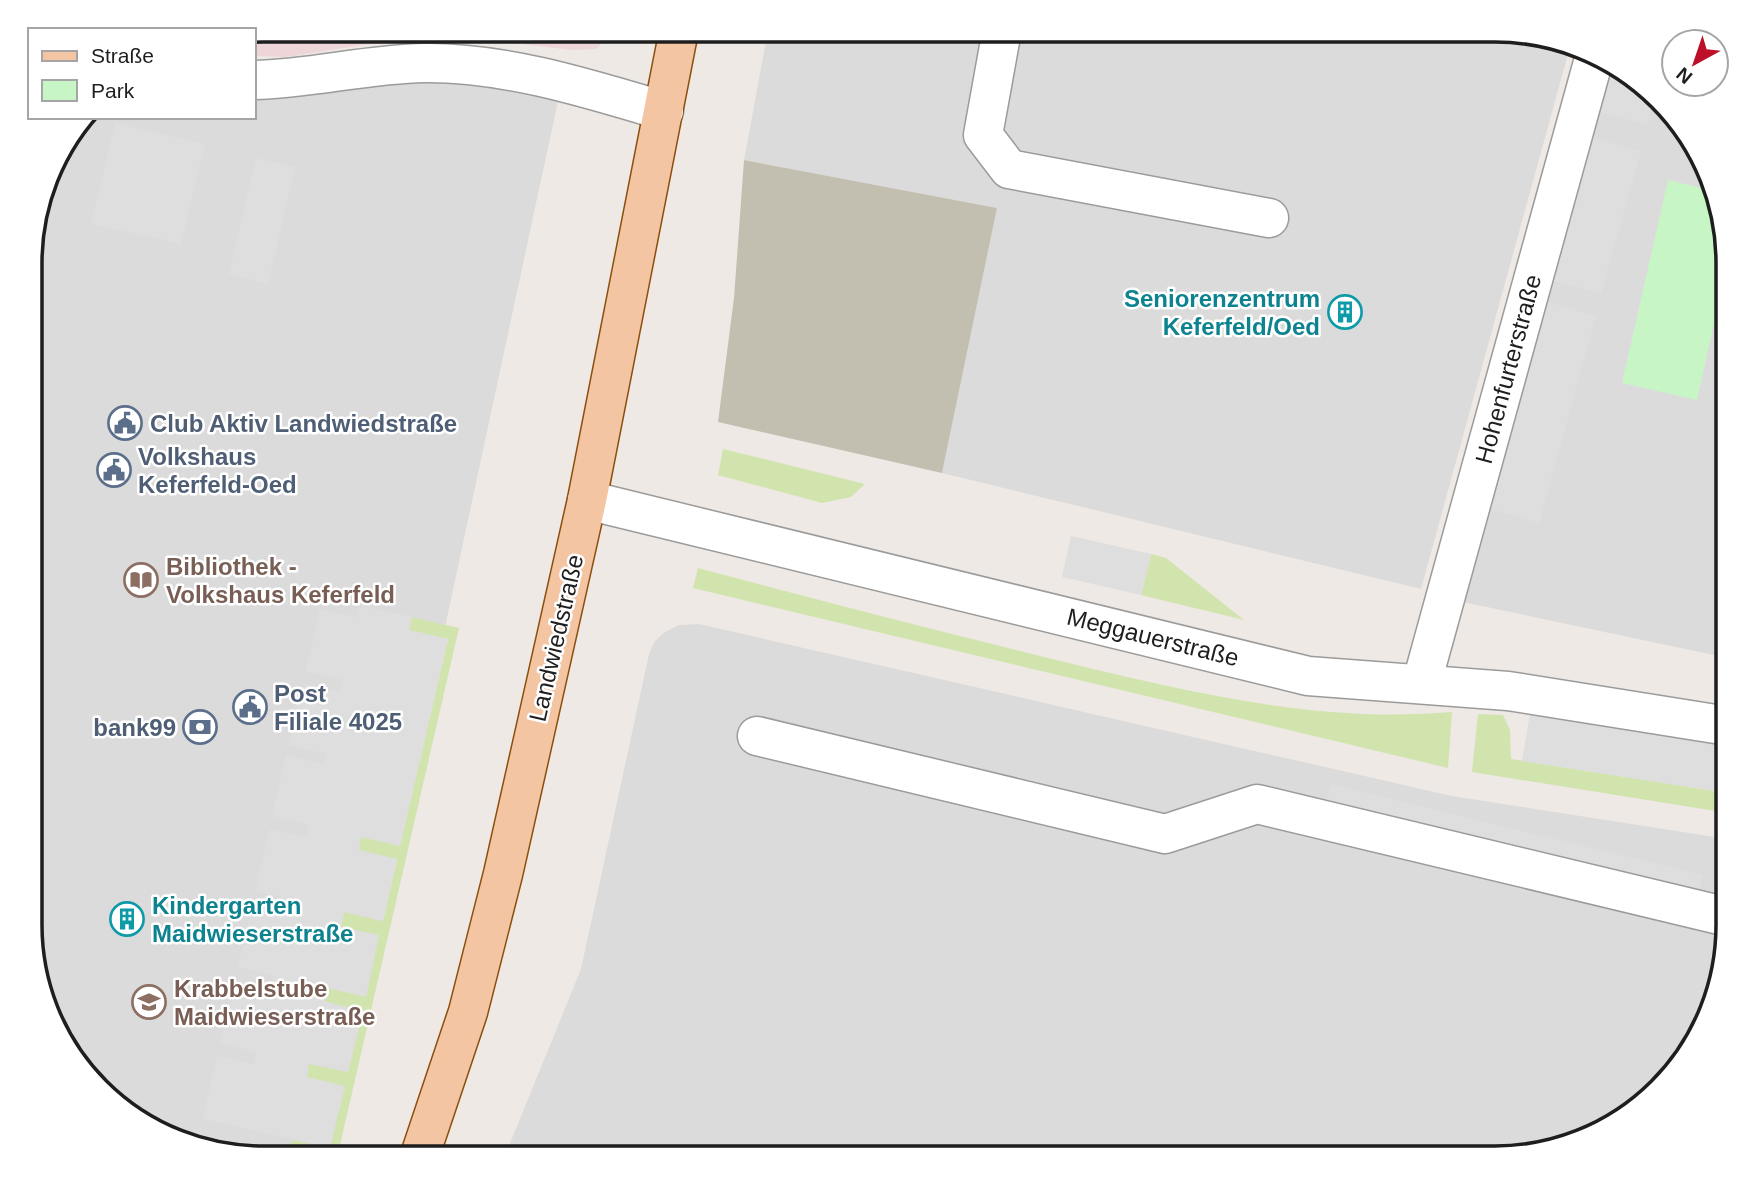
<svg xmlns="http://www.w3.org/2000/svg" width="1758" height="1188" viewBox="0 0 1758 1188" font-family="Arial,sans-serif">
	<style>
		.residential { fill: #dcdbdb }
		.commercial { fill: #eed5d8 }
		.construction { fill: #c2bfb1 }
		.grass { fill: #d1e4ae }
		.park { fill: #c8f5c5 }
		.parking { fill: #dedede }
		.lines { fill: none; stroke-linecap: round; stroke-linejoin: round }
		.minor-casing { stroke: #9b9b9b; stroke-width: 41 }
		.major-casing { stroke: #8c4e0c; stroke-width: 41 }
		.minor { stroke: #fff; stroke-width: 38 }
		.major { stroke: #f4c5a3; stroke-width: 38 }
		.labels { text-anchor: middle; dominant-baseline: central; stroke-width: 5; stroke-linejoin: round; paint-order: stroke }
		.culture-label { font-size: 24px; font-weight: bold; fill: #0d838f; stroke: #fff; text-anchor: end }
		.street-label { font-size: 24px; fill: #1e1e1e; stroke: #fff }
		.service-label { font-size: 24px; font-weight: bold; fill: #4e5e75; stroke: #fff; text-anchor: start }
		.education-label { font-size: 24px; font-weight: bold; fill: #785e54; stroke: #fff; text-anchor: start }
		.rim { fill: none; stroke: #1e1e1e; stroke-width: 3.5 }
	</style>
	<rect width="100%" height="100%" fill="#eee9e4"/>
	<g class="residential">
		<path d="M 768,30 L 1510,30 L 1571,43 L 1421,589 L 942,473 L 997,208 L 744,160 Z"/>
		<path d="M 1609,63 L 1637,78 L 1697,147 L 1728,248 L 1728,658 L 1463,602 Z"/>
		<path d="M 436,78 L 558,101 L 331,1158 L 248,1158 L 188,1146 L 121,1110 L 61,1041 L 32,955 L 32,233 L 54,159 L 86,117 L 254,117 L 254,101 L 338,84 Z"/>
		<path d="M 699,624 L 1452,796 L 1728,839 L 1728,940 L 1716,1000 L 1680,1067 L 1599,1134 L 1496,1158 L 504,1158 L 581,969 L 649,654 L 655,641 L 665,632 L 679,625 Z"/>
	</g>
	<path class="commercial" d="M 263,30 L 611,30 L 597,49 L 571,50 L 474,38 L 395,40 L 286,57 L 254,56 L 254,32 Z"/>
	<path class="construction" d="M 744,160 L 997,208 L 942,473 L 718,422 L 734,298 Z"/>
	<g class="grass">
		<path d="M 723,449 L 865,484 L 851,497 L 822,503 L 718,475 Z"/>
		<path d="M 1151,554 L 1166,558 L 1244,620 L 1141,595 Z"/>
		<path d="M 698,568 C 815,599 931,629 1048,658 C 1181,690 1314,724 1452,712 L 1448,768 L 693,588 Z"/>
		<path d="M 412,617 L 459,628 L 337,1158 L 321,1158 L 290,1150 L 292,1140 L 330,1148 L 306,1077 L 309,1063 L 348,1072 L 362,1011 L 324,1002 L 327,988 L 379,936 L 341,927 L 344,912 L 383,921 L 397,859 L 358,850 L 361,837 L 400,845 L 448,639 L 409,630 Z"/>
		<path d="M 1478,714 L 1503,715 L 1510,730 L 1511,759 L 1728,793 L 1728,813 L 1472,772 Z"/>
	</g>
	<path class="park" d="M 1668,180 L 1710,190 L 1728,248 L 1728,260 L 1697,400 L 1622,383 Z"/>
	<g class="parking">
		<path d="M 1611,64 L 1637,78 L 1654,98 L 1647,125 L 1598,111 Z"/>
		<path d="M 115,123 L 205,144 L 181,244 L 91,224 Z"/>
		<path d="M 1592,137 L 1641,151 L 1601,294 L 1551,280 Z"/>
		<path d="M 256,158 L 295,167 L 268,284 L 229,274 Z"/>
		<path d="M 1547,302 L 1596,316 L 1539,523 L 1490,509 Z"/>
		<path d="M 1071,536 L 1151,554 L 1141,595 L 1062,577 Z"/>
		<path d="M 360,605 L 412,617 L 409,630 L 448,639 L 400,846 L 361,837 L 359,850 L 397,859 L 383,921 L 344,912 L 341,927 L 379,935 L 366,997 L 327,988 L 324,1001 L 363,1011 L 348,1072 L 309,1064 L 307,1077 L 345,1086 L 330,1148 L 203,1119 L 217,1056 L 254,1064 L 256,1052 L 220,1043 L 235,981 L 272,989 L 274,976 L 238,967 L 252,906 L 288,914 L 292,900 L 255,891 L 270,829 L 307,837 L 309,825 L 272,816 L 286,755 L 323,763 L 326,754 L 289,745 L 303,683 L 340,692 L 343,680 L 306,671 L 320,609 L 356,617 Z"/>
		<path d="M 1530,713 L 1728,744 L 1728,793 L 1522,761 Z"/>
		<path d="M 1331,784 L 1703,875 L 1699,891 L 1327,801 Z"/>
	</g>
	<g class="lines">
		<g class="minor-casing">
			<g id="minor">
				<path d="M 1002,30 L 983,135 L 1009,169 L 1269,218"/>
				<path d="M 254,80 C 311,79 366,64 424,63 C 504,62 587,88 664,111"/>
				<path d="M 587,500 L 1308,676 L 1508,691 L 1728,726"/>
				<path d="M 1422,682 L 1595,55"/>
				<path d="M 757,736 L 1165,834 L 1257,804 L 1728,917"/>
			</g>
		</g>
		<g class="major-casing">
			<path id="major" d="M 419,1158 L 468,1012 L 503,874 L 587,500 L 679,30"/>
		</g>
		<use href="#minor" class="minor"/>
		<use href="#major" class="major"/>
	</g>
	<defs>
		<g id="building-ring" transform="scale(1.75)"><circle r="9.5" fill="#fff" stroke="#0f9aa8" stroke-width="1.5"/><path d="M-4-6H4V6H1V3H-1V6H-4ZM-2.5-4.3h1.7v1.8h-1.7ZM.8-4.3h1.7v1.8H.8ZM-2.5-1h1.7V.8h-1.7ZM.8-1h1.7V.8H.8Z" fill="#0f9aa8"/></g>
		<g id="civic-ring" transform="scale(1.75)"><circle r="9.5" fill="#fff" stroke="#5c6f8a" stroke-width="1.5"/><path d="M-.6-6.5H3V-4.5H.6V-3L4-1V1h2V6H-6V1h2V-1L-.6-3ZM-1.2 2.5V6h2.4V2.5Z" fill="#5c6f8a"/></g>
		<g id="library-ring" transform="scale(1.75)"><circle r="9.5" fill="#fff" stroke="#8d6e63" stroke-width="1.5"/><path d="M-6-4Q-3-5.5-.7-3.5V5Q-3 3-6 4ZM6-4Q3-5.5 .7-3.5V5Q3 3 6 4Z" fill="#8d6e63"/></g>
		<g id="bank-ring" transform="scale(1.75)"><circle r="9.5" fill="#fff" stroke="#5c6f8a" stroke-width="1.5"/><path d="M-6-4H6V4H-6ZM0-2.3a2.3 2.3 0 1 0 0 4.6a2.3 2.3 0 1 0 0-4.6Z" fill="#5c6f8a"/></g>
		<g id="school-ring" transform="scale(1.75)"><circle r="9.5" fill="#fff" stroke="#8d6e63" stroke-width="1.5"/><path d="M0-5L7-2L0 1L-7-2ZM-4 1L0 2.5L4 1V4Q0 6-4 4Z" fill="#8d6e63"/></g>
	</defs>
	<g fill-rule="evenodd">
		<use href="#building-ring" x="1345" y="312"/>
		<use href="#civic-ring" x="125" y="423"/>
		<use href="#civic-ring" x="114" y="470"/>
		<use href="#library-ring" x="141" y="580"/>
		<use href="#civic-ring" x="250" y="707"/>
		<use href="#bank-ring" x="200" y="727"/>
		<use href="#building-ring" x="127" y="919"/>
		<use href="#school-ring" x="149" y="1002"/>
	</g>
	<g class="labels">
		<g class="culture-label">
			<text x="1320" y="298">Seniorenzentrum<tspan x="1320" dy="28">Keferfeld/Oed</tspan></text>
			<text x="152" y="905" text-anchor="start">Kindergarten<tspan x="152" dy="28">Maidwieserstraße</tspan></text>
		</g>
		<g class="street-label">
			<text transform="translate(1508 369) rotate(-75)">Hohenfurterstraße</text>
			<text transform="translate(1153 637) rotate(14)">Meggauerstraße</text>
			<text transform="translate(556 638) rotate(-77)">Landwiedstraße</text>
		</g>
		<g class="service-label">
			<text x="150" y="423">Club Aktiv Landwiedstraße</text>
			<text x="138" y="456">Volkshaus<tspan x="138" dy="28">Keferfeld-Oed</tspan></text>
			<text x="274" y="693">Post<tspan x="274" dy="28">Filiale 4025</tspan></text>
			<text x="176" y="727" text-anchor="end">bank99</text>
		</g>
		<g class="education-label">
			<text x="166" y="566">Bibliothek -<tspan x="166" dy="28">Volkshaus Keferfeld</tspan></text>
			<text x="174" y="988">Krabbelstube<tspan x="174" dy="28">Maidwieserstraße</tspan></text>
		</g>
	</g>
	<path d="M0 0H1758V1188H0ZM263 42H1495A221 221 0 0 1 1716 263V925A221 221 0 0 1 1495 1146H263A221 221 0 0 1 42 925V263A221 221 0 0 1 263 42Z" fill="#fff" fill-rule="evenodd"/>
	<path class="rim" d="M263 42H1495A221 221 0 0 1 1716 263V925A221 221 0 0 1 1495 1146H263A221 221 0 0 1 42 925V263A221 221 0 0 1 263 42Z"/>
	<rect x="28" y="28" width="228" height="91" fill="#ffffff" stroke="#a5a5a5" stroke-width="2"/>
	<rect x="42" y="51" width="35" height="10" fill="#f4c5a3" stroke="#a5a5a5" stroke-width="2"/>
	<text x="91" y="63" font-size="21" fill="#1e1e1e">Straße</text>
	<rect x="42" y="80" width="35" height="21" fill="#c8f5c5" stroke="#a5a5a5" stroke-width="2"/>
	<text x="91" y="98" font-size="21" fill="#1e1e1e">Park</text>
	<g transform="translate(1695 63) rotate(220)"><circle r="33" fill="#ffffff" stroke="#a5a5a5" stroke-width="2"/>
	<path d="M0-5L12 26L0 18L-12 26Z" fill="#bc102a"/>
	<text y="-10" font-size="19" font-weight="bold" text-anchor="middle" fill="#1e1e1e">N</text>
	</g>
</svg>
